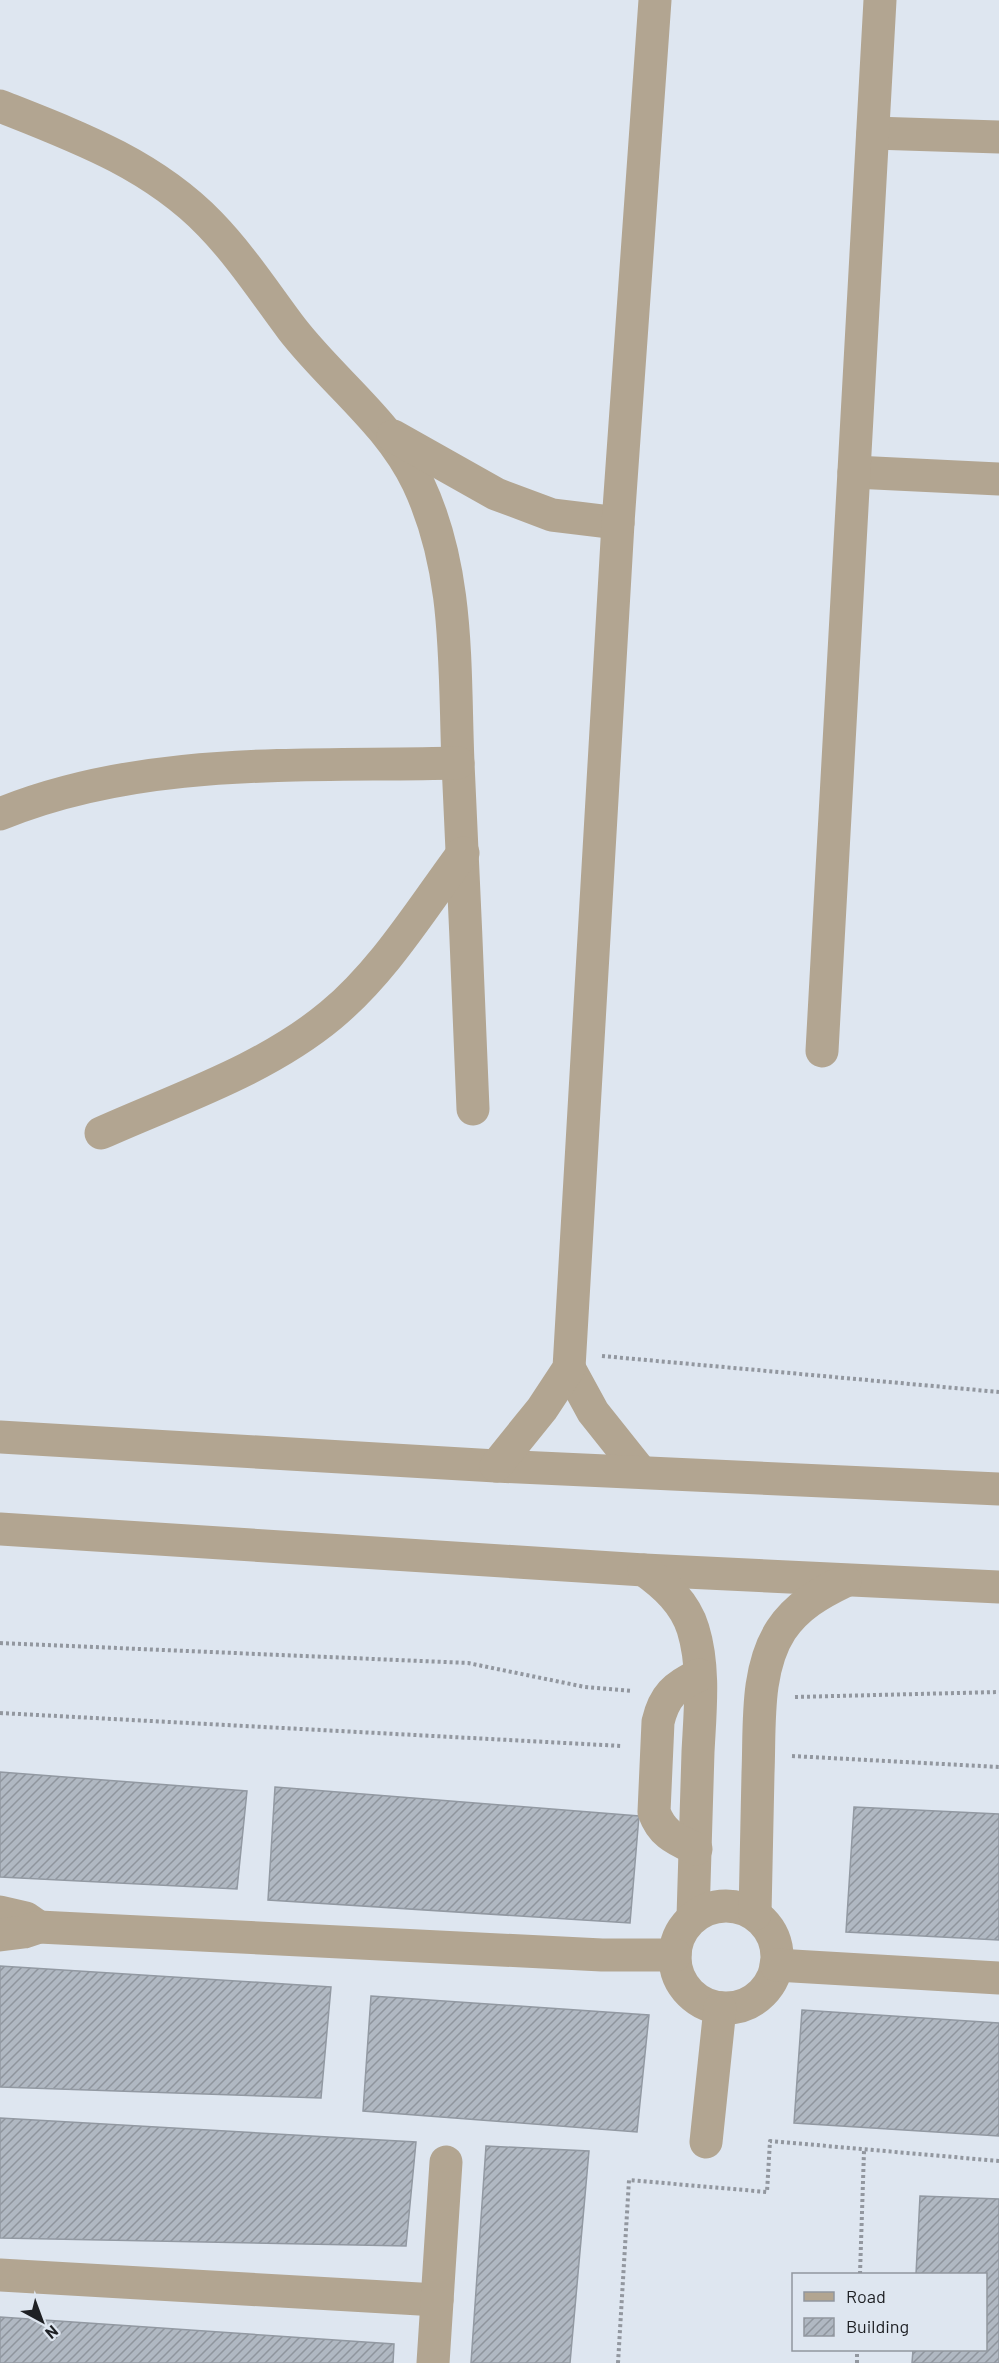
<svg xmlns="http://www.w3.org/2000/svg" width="999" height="2363" viewBox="0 0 999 2363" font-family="Barlow,sans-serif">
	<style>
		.building { fill: url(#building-hatch); stroke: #9299a2; stroke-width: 1.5 }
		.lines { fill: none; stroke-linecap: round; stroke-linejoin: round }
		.path { stroke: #92979f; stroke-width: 4; stroke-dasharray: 3 3; stroke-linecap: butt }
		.minor { stroke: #b2a591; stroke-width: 33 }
	</style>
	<defs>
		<pattern id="building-hatch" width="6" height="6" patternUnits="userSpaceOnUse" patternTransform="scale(1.5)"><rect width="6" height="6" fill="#b0b8c2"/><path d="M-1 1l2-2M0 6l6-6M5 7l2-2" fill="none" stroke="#8f959d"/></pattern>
	</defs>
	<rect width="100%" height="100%" fill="#dee6f0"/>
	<g class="building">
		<path d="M 0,1772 L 247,1791 L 237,1889 L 0,1877 Z"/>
		<path d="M 275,1787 L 639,1816 L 630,1923 L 268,1900 Z"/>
		<path d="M 854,1807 L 999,1814 L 999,1940 L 846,1932 Z"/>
		<path d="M 0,1966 L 331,1987 L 321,2098 L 0,2087 Z"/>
		<path d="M 371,1996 L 649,2015 L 637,2132 L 363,2111 Z"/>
		<path d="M 802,2010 L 999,2023 L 999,2136 L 794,2123 Z"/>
		<path d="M 0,2118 L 416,2142 L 406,2246 L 0,2238 Z"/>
		<path d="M 486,2146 L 589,2151 L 570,2363 L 471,2363 Z"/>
		<path d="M 920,2196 L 999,2199 L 999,2363 L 912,2363 L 913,2350 L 986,2350 L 986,2274 L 916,2274 Z"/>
		<path d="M 0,2317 L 394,2344 L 393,2363 L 0,2363 Z"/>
	</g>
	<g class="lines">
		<g class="path">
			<path d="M 602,1356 L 999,1392"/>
			<path d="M 0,1643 L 468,1663 L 585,1687 L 632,1691"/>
			<path d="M 795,1697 L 999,1692"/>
			<path d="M 0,1713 L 622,1746"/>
			<path d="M 792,1756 L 999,1767"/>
			<path d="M 860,2274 L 864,2151"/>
			<path d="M 618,2363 L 629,2180 L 767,2192 L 770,2141 L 999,2161"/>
			<path d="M 857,2363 L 857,2350"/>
		</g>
		<g class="minor">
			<path d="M 0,106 C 76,136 152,164 210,224 C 241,256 265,293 292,329 C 333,382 389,422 418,483 C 460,572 454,668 458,763 C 463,878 469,994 473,1109"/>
			<path d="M 873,133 L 999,137"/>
			<path d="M 393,436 L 496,494 L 552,515 L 618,523"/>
			<path d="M 854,472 L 999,479"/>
			<path d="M 0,814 C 145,755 304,767 458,763"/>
			<path d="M 822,1051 L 880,0"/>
			<path d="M 101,1133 C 179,1098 265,1070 331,1015 C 384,971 422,908 463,853"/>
			<path d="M 569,1368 L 593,1412 L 640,1471"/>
			<path d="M 0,1437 L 496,1466 L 999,1489"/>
			<path d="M 496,1466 L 542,1409 L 569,1368 L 618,523 L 655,0"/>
			<path d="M 0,1529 L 644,1570 L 999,1587"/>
			<path d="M 644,1570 C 665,1585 685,1603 693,1629 C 705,1668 700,1712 698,1752 C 696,1807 695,1862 693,1917"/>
			<path d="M 696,1849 C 675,1839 662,1834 654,1812 L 658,1722 C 664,1696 675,1686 699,1675"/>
			<circle cx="726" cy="1957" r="51"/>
			<path d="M 0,1912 L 26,1918 L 39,1927"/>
			<path d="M 755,1914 C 756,1867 757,1820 758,1773 C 760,1727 755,1670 781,1630 C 797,1606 820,1593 845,1581"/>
			<path d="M 0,1935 L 24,1932 L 39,1927 L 602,1955 L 675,1955"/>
			<path d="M 776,1965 L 999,1978"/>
			<path d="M 706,2142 L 720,2008"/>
			<path d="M 0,2275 L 437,2300"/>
			<path d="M 433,2363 L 446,2162"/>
		</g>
	</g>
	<rect x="792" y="2273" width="195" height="78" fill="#dee6f0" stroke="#91979e" stroke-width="1.5"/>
	<rect x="804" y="2292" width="30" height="9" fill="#b2a591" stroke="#91979e" stroke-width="1.5"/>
	<text x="846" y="2303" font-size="18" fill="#1e2024">Road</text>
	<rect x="804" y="2318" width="30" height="18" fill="url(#building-hatch)" stroke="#91979e" stroke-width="1.5"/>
	<text x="846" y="2333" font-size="18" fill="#1e2024">Building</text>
	<g transform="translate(42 2321) rotate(139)" stroke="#dee6f0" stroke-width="4.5" paint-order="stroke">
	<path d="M0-4.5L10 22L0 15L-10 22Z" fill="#1e2024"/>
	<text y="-9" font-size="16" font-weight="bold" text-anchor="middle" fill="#1e2024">N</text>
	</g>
</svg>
